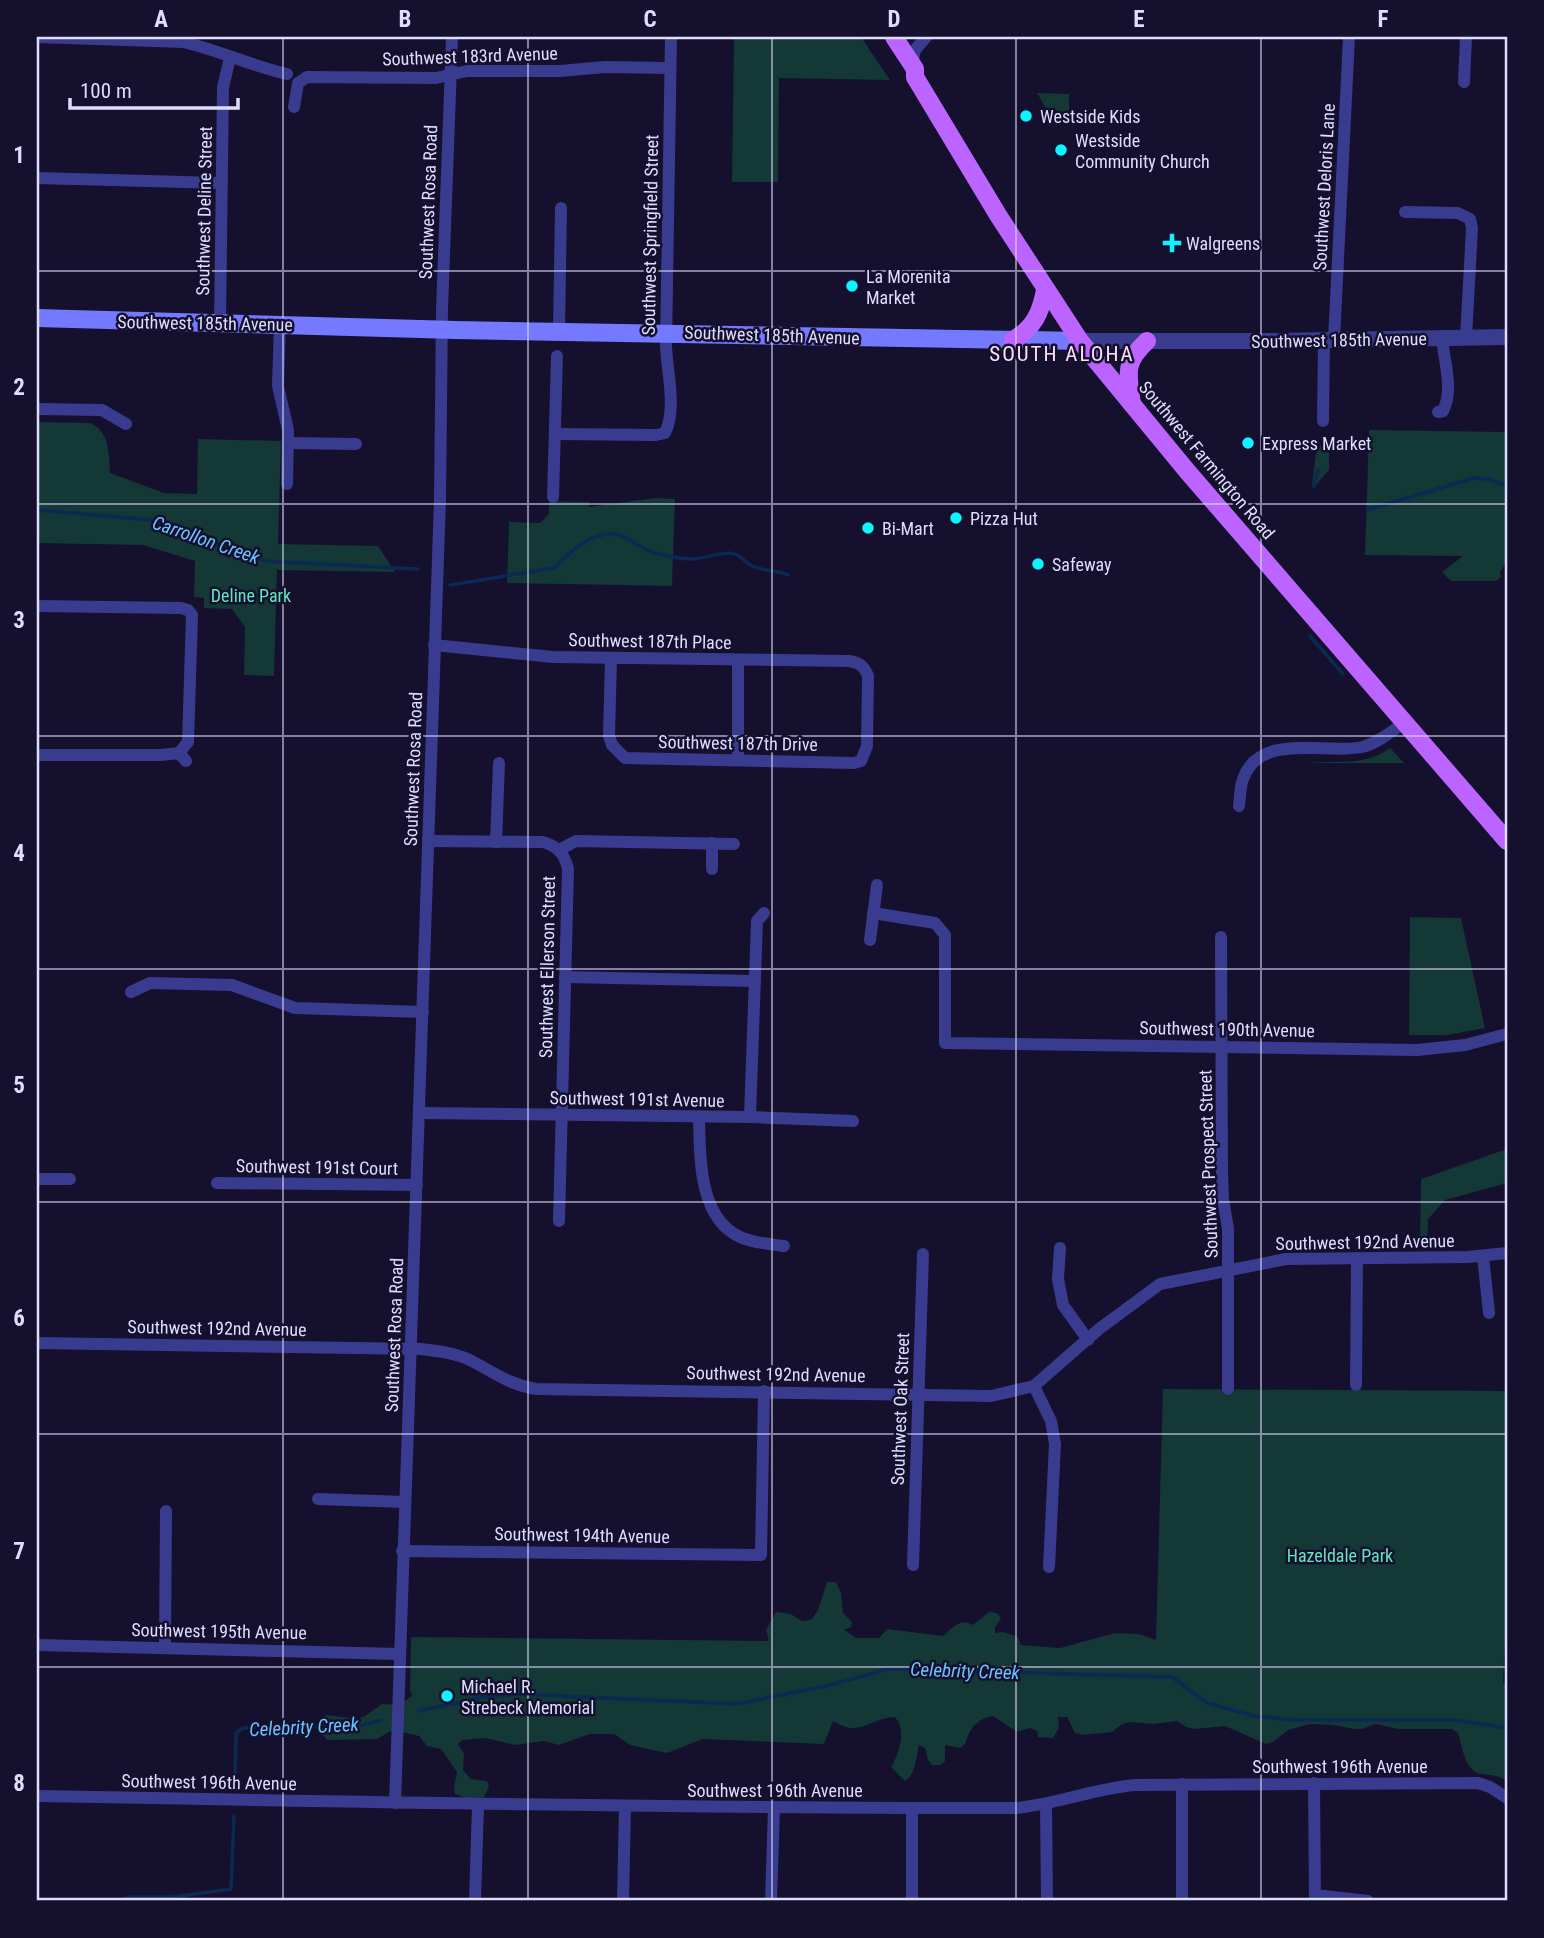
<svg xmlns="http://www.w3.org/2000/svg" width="1544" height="1938" viewBox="0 0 1544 1938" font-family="'Roboto Condensed',sans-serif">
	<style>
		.green { fill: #133835 }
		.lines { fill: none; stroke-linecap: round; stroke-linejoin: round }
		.stream { stroke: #0a2953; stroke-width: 3.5 }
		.minor { stroke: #393b8f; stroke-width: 12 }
		.tertiary { stroke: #393b8f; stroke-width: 16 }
		.secondary { stroke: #7479ff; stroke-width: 18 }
		.primary { stroke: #bc64ff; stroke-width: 18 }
		.grid { fill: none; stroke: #dfddff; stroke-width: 2; stroke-opacity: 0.55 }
		.poi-dot { fill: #09f5ff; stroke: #14102e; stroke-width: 2.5 }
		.labels { text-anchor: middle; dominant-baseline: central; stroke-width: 5; stroke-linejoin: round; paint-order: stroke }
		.street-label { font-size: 18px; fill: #dfddff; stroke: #14102e }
		.poi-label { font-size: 18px; fill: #dfddff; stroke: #14102e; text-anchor: start }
		.park-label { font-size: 18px; fill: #61e7bd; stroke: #14102e }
		.water-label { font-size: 19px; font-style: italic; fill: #6bc3ff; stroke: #14102e }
		.quarter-label { font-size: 21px; letter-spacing: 2px; fill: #ffdff5; stroke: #14102e }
		.neatline { fill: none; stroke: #dfddff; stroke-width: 2.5 }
		.grid-label { font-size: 23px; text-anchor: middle; font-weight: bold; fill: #dfddff }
	</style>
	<rect width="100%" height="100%" fill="#14102e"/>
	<g class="green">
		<path d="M 734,37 L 861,37 L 890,80 L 779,78 L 778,182 L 732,182 Z"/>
		<path d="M 1037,93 L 1069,94 L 1069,111 L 1052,119 Z"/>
		<path d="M 37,422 L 90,423 C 110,431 109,455 110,473 L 164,493 L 197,494 L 198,439 L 281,441 L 278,544 L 378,546 L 395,572 L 277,570 L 274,676 L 244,675 L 245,627 L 232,609 L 204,608 L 204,598 L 194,597 L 195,561 L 143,545 L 37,543 Z"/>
		<path d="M 1369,430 L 1507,432 L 1507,561 L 1500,572 L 1501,577 L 1496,581 L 1451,581 L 1442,572 L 1463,556 L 1365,555 Z"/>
		<path d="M 1323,441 L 1329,443 L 1329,470 L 1315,486 L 1312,486 L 1316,453 Z"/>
		<path d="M 655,498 L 675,499 L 672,586 L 507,583 L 509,522 L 540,523 L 549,514 L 549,501 L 589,502 L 589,507 Z"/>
		<path d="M 1390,748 L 1404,763 L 1308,763 C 1337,760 1364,767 1390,748 Z"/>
		<path d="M 1410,917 L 1461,918 L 1485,1028 L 1447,1035 L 1409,1035 Z"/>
		<path d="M 1507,1149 L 1507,1183 L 1445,1200 L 1428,1219 L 1427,1244 L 1420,1245 L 1421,1179 Z"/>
		<path d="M 1163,1389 L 1507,1391 L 1507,1600 L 1503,1683 L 1507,1683 L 1507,1781 C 1497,1775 1491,1775 1481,1774 C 1465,1772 1462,1746 1458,1733 L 1452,1729 L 1398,1729 L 1376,1724 L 1362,1729 L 1354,1729 L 1333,1725 L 1310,1724 L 1288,1730 L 1273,1742 L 1266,1744 L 1225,1726 L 1194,1729 L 1186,1727 L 1177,1721 L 1154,1724 L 1130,1722 L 1122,1724 L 1112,1732 L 1082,1735 L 1075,1733 L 1067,1717 L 1058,1717 L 1059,1728 L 1053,1738 L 1038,1737 L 1037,1731 L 1030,1728 L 1017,1732 L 993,1716 C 975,1720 971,1727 965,1744 L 960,1748 L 945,1745 L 945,1761 L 940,1765 L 932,1765 L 928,1760 L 925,1748 L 919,1745 C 916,1758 916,1774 905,1781 L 891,1767 C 899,1753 907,1731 895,1717 C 867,1719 860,1738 833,1721 L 824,1744 L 703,1739 L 667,1753 L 630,1745 L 614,1734 L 590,1734 L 559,1745 L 544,1741 L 515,1745 L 485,1738 L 462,1740 L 458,1744 L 464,1754 L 463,1770 L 471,1779 L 487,1781 L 489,1787 L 484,1797 L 469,1799 L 455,1794 L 454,1788 L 457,1772 L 441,1749 L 427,1746 L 419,1736 L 397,1731 L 389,1732 L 377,1739 L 327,1740 L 320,1731 L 320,1725 L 326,1715 L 358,1719 L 365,1716 L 382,1704 L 398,1705 L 412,1696 L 412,1693 L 410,1692 L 411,1637 L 769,1641 L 766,1630 L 776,1612 L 791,1614 L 802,1621 L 811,1620 L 818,1610 L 827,1582 L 836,1582 L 841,1592 L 843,1613 L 852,1622 L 851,1627 L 844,1630 L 856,1638 L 879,1638 L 887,1629 L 943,1636 C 953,1627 960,1618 973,1625 L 989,1612 L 997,1613 L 1001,1618 L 995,1628 L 995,1633 L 1003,1632 L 1018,1637 L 1021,1645 L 1060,1648 L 1115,1633 L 1139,1634 L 1156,1640 Z"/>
	</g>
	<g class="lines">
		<g class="stream">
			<path d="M 1314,487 L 1318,470"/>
			<path d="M 37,510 L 150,520 L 265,561 L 418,569"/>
			<path d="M 1367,510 L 1474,478 L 1488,479 L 1507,486"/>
			<path d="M 450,585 L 554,568 C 569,554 581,540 602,535 C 625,529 635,548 655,553 C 667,556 681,559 692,559 C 705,559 717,553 729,553 C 740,553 744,562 752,566 C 763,571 777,570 788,575"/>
			<path d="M 1310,636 L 1343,674"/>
			<path d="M 418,1711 L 484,1697 L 518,1694 L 737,1704 L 830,1685 L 889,1669 L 1172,1677 L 1207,1703 L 1254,1716 L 1294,1720 L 1456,1720 L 1507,1728"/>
			<path d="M 235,1785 L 236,1733 L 243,1728 L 358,1726 L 381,1720"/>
			<path d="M 121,1901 L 128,1897 L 172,1897 L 231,1889 L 234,1816"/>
		</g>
		<g class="minor">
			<path d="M 37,37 L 183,42 C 219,50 251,66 287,74"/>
			<path d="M 912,64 L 915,50 L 926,37"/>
			<path d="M 1464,82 L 1466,37"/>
			<path d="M 294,107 L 298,83 L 307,77 L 436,78 L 467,71 L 560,71 L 605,67 L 670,68"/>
			<path d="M 37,178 L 221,183"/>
			<path d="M 1405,212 L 1458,213 L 1470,219 L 1472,228 L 1466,338"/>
			<path d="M 220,323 L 223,87 L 230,58"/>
			<path d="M 280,325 L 278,386 L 288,430 L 287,484"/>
			<path d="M 559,330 L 561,208"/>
			<path d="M 1334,340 L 1349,37"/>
			<path d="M 37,409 L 102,410 L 126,424"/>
			<path d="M 1438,412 L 1443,411 C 1454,389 1444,362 1442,338"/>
			<path d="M 1323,421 L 1324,340"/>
			<path d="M 555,434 L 656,435 L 665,433 C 677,408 667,373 666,346 L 671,37"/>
			<path d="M 288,443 L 356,444"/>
			<path d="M 553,497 L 557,356"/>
			<path d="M 37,606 L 181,608 L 188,610 L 192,615 L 188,742 L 179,753"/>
			<path d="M 434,645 L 553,657 L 849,661 C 860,663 864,666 868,676 L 867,746 L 861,761 L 854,763 L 625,758 L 612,745 L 609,736 L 611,658"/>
			<path d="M 738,661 L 738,760"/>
			<path d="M 37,755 L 160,755 L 179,753 L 186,761"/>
			<path d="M 1239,806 C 1240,798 1240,787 1243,779 C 1260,731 1326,755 1362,747 C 1378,743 1392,731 1405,722"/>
			<path d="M 428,841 L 543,842 C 558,846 565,855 568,869 L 559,1221"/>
			<path d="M 496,842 L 499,763"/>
			<path d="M 559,850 L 576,841 L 734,844"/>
			<path d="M 712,869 L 712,843"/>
			<path d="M 873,913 L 935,923 L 945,935 L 945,1043 L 1417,1050 L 1465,1045 L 1507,1034"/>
			<path d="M 1221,937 L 1222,1173 L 1223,1199 L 1228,1229 L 1228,1389"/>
			<path d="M 870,940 L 877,885"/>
			<path d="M 565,977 L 754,981"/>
			<path d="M 131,992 L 150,983 L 232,985 L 295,1008 L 423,1012"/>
			<path d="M 420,1113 L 750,1117 L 853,1121"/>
			<path d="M 699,1117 C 700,1156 698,1218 740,1237 C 753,1243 770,1244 784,1246"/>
			<path d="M 750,1117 L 757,921 L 764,913"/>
			<path d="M 37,1179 L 70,1179"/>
			<path d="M 217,1183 L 417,1185"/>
			<path d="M 1060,1248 L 1058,1279 L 1063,1305 L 1088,1340"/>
			<path d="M 1483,1256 L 1489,1313"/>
			<path d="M 37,1343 L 421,1349 C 438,1351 455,1353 470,1360 C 493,1372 510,1385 536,1389 L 991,1396 L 1034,1386 L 1099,1329 L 1160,1284 L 1286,1259 L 1468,1257 L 1507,1253"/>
			<path d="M 1356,1385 L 1357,1258"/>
			<path d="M 1034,1386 L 1051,1421 L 1055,1444 L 1049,1567"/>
			<path d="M 318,1499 L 405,1502"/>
			<path d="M 402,1551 L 761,1555 L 764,1391"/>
			<path d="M 913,1565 L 923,1254"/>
			<path d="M 37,1645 L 400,1654"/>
			<path d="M 165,1647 L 166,1511"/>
			<path d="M 1314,1783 L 1315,1901"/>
			<path d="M 1182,1784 L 1182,1901"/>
			<path d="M 37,1796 C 363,1802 690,1808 1016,1808 C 1056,1804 1094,1789 1134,1785 L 1478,1783 L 1490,1787 L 1507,1798"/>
			<path d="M 395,1803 L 440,500 L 442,310 L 452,37"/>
			<path d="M 1046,1804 L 1047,1901"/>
			<path d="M 1315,1895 L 1368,1901"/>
			<path d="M 475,1901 L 478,1805"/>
			<path d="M 623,1901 L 625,1806"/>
			<path d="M 771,1901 L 774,1808"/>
			<path d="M 912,1901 L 912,1808"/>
		</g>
		<path class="tertiary" d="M 1080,341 L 1269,341 L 1507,337"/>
		<path class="secondary" d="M 37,318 L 455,330 L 1080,341"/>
		<g class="primary">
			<path d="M 894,37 L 915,69 L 915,77 L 998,215 L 1080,341 L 1187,471 L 1507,841"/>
			<path d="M 1013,340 C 1034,328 1041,312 1045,290"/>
			<path d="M 1132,404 C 1128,374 1123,363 1147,341"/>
		</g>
	</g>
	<path class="grid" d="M 283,37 L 283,1901M 528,37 L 528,1901M 772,37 L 772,1901M 1016,37 L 1016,1901M 1261,37 L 1261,1901M 37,271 L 1507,271M 37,504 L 1507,504M 37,736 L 1507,736M 37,969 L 1507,969M 37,1202 L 1507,1202M 37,1434 L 1507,1434M 37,1667 L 1507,1667"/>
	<g class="poi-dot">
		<circle cx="1026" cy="116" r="7"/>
		<circle cx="1061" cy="150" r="7"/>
		<path d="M1168.5 232.5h7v7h7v7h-7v7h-7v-7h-7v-7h7z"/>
		<circle cx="852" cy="286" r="7"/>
		<circle cx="1248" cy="443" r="7"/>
		<circle cx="956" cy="518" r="7"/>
		<circle cx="868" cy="528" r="7"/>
		<circle cx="1038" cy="564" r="7"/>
		<circle cx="447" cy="1696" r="7"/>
	</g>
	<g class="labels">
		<g class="street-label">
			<text transform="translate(470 56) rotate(-2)">Southwest 183rd Avenue</text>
			<text transform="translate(1324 187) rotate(-87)">Southwest Deloris Lane</text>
			<text transform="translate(428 202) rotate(-88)">Southwest Rosa Road</text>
			<text transform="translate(204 211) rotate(-89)">Southwest Deline Street</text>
			<text transform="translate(650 235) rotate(-89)">Southwest Springfield Street</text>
			<text transform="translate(205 323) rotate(1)">Southwest 185th Avenue</text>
			<text transform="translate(772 335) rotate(2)">Southwest 185th Avenue</text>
			<text transform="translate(1339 340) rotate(-1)">Southwest 185th Avenue</text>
			<text transform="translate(1207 460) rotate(50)">Southwest Farmington Road</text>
			<text transform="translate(650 641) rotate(1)">Southwest 187th Place</text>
			<text transform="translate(738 743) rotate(1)">Southwest 187th Drive</text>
			<text transform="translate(413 769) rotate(-88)">Southwest Rosa Road</text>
			<text transform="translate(547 967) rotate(-89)">Southwest Ellerson Street</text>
			<text transform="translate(1227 1029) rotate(1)">Southwest 190th Avenue</text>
			<text transform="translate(637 1099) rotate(1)">Southwest 191st Avenue</text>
			<text transform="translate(1208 1164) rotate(-92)">Southwest Prospect Street</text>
			<text transform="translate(317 1167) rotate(1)">Southwest 191st Court</text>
			<text transform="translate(1365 1242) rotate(-1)">Southwest 192nd Avenue</text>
			<text transform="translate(217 1328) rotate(1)">Southwest 192nd Avenue</text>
			<text transform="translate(394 1335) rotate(-88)">Southwest Rosa Road</text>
			<text transform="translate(776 1374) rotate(1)">Southwest 192nd Avenue</text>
			<text transform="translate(900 1409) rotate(-88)">Southwest Oak Street</text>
			<text transform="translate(582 1535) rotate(1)">Southwest 194th Avenue</text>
			<text transform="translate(219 1631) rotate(1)">Southwest 195th Avenue</text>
			<text x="1340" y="1766">Southwest 196th Avenue</text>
			<text transform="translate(209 1782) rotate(1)">Southwest 196th Avenue</text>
			<text x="775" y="1790">Southwest 196th Avenue</text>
		</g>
		<g class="poi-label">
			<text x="1040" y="116">Westside Kids</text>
			<text x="1075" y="140">Westside<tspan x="1075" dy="21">Community Church</tspan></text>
			<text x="1186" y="243">Walgreens</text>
			<text x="866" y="276">La Morenita<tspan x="866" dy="21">Market</tspan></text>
			<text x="1262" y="443">Express Market</text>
			<text x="970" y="518">Pizza Hut</text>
			<text x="882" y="528">Bi-Mart</text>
			<text x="1052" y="564">Safeway</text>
			<text x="461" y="1686">Michael R.<tspan x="461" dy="21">Strebeck Memorial</tspan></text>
		</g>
		<g class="park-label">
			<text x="251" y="595">Deline Park</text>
			<text x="1340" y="1555">Hazeldale Park</text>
		</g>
		<g class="water-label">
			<text transform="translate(206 540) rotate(19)">Carrollon Creek</text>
			<text transform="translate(965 1671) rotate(2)">Celebrity Creek</text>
			<text transform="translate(304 1727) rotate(-3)">Celebrity Creek</text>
		</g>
		<g class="quarter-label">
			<text x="1062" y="354">SOUTH ALOHA</text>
		</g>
	</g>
	<rect width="1544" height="1938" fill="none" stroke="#14102e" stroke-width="77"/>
	<path d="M70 98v10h168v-10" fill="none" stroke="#dfddff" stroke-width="3.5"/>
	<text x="80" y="98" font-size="21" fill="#dfddff" stroke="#14102e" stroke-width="5" paint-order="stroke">100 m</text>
	<rect x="38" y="38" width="1468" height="1861" class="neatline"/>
	<g class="grid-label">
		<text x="161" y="27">A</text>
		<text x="405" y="27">B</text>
		<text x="650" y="27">C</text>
		<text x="894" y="27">D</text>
		<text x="1139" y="27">E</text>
		<text x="1383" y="27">F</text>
		<text x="19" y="163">1</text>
		<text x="19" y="395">2</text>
		<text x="19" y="628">3</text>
		<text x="19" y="861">4</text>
		<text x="19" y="1093">5</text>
		<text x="19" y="1326">6</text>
		<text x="19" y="1559">7</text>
		<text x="19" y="1791">8</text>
	</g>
</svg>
